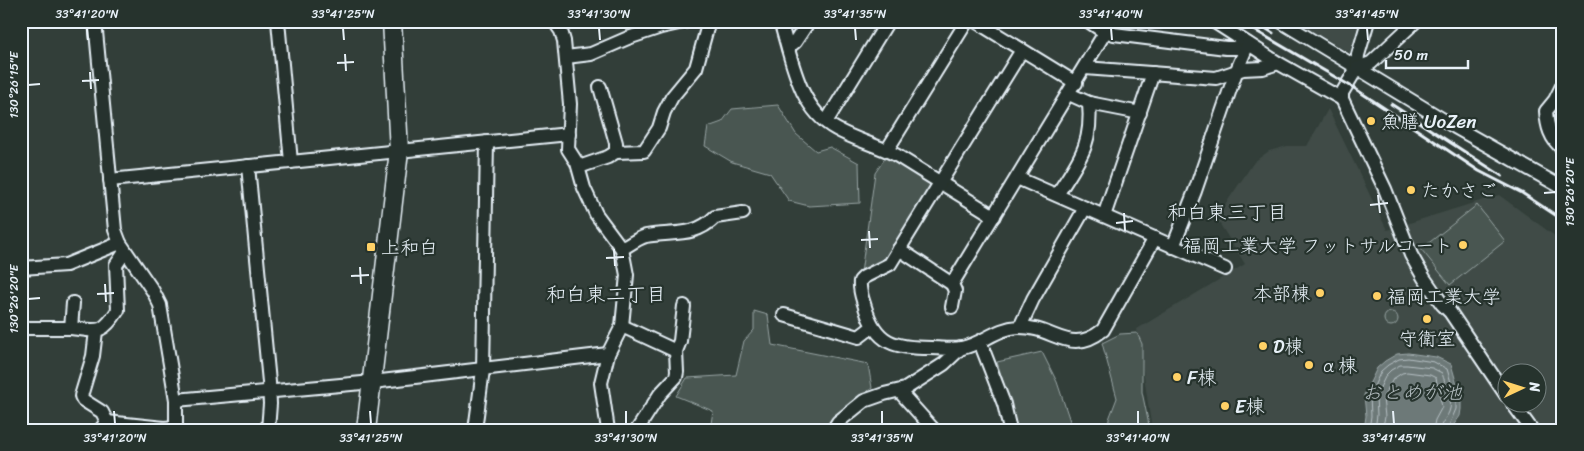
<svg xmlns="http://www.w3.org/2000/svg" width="1584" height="451" viewBox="0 0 1584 451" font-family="Sriracha,'Klee One',sans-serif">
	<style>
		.built { fill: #3f4b46; fill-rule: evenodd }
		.green { fill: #495651; stroke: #98a4a4 }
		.water { fill: #6d7978; stroke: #9ea9ab }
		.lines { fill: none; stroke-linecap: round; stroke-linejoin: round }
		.shore { stroke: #b7c1c5; stroke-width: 1 }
		.street-casing { stroke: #e8f1f8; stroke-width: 16 }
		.secondary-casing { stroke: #e8f1f8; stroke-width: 21 }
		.street { stroke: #26332d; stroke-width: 12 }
		.secondary { stroke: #26332d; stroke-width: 18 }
		.rail { stroke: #e8f1f8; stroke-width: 3 }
		.ticks { fill: none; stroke: #e8f1f8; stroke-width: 2 }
		.poi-dot { fill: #ffd166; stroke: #26332d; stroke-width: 2 }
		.labels { text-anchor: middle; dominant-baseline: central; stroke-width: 4.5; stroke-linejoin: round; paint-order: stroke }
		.poi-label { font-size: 19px; fill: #e8f1f8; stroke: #26332d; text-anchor: start }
		.neighbourhood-label { font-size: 20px; fill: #e8f1f8; stroke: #26332d }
		.water-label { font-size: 20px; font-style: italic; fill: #b1bbbe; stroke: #26332d }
		.neatline { fill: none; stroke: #e8f1f8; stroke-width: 2 }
		.ticks-label { font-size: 12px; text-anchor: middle; fill: #e8f1f8 }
	</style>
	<rect width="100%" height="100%" fill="#323e39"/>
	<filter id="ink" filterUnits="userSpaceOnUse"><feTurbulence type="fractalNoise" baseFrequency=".02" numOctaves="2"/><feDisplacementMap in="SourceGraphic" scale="10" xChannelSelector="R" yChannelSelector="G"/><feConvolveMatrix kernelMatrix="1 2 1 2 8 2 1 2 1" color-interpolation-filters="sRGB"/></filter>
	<g filter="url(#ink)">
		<g class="built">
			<path d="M 1295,21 L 1359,21 L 1350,53 Z"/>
			<path d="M 1328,109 L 1387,230 L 1499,195 L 1563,242 L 1563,430 L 1152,430 L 1137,329 L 1245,264 L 1216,218 L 1254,162 L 1269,151 L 1287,146 L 1307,146 ZM 1506,374 L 1536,374 L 1536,404 L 1506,404 Z"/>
		</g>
		<g class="green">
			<path d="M 778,105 L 796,134 L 816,151 L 830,147 L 859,163 L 860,203 L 809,206 L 789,201 L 770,173 L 732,162 L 705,146 L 708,127 L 722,122 L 732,109 Z"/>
			<path d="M 888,154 L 935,183 L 888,261 L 861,273 L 875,173 Z"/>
			<path d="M 1477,205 L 1505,241 L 1450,285 L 1421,249 Z"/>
			<path d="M 754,311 L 768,315 L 772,345 L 868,364 L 872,388 L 850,404 L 821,430 L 710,430 L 713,411 L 676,396 L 687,378 L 736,375 L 744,341 L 754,330 Z"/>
			<circle cx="1391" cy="319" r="7"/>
			<path d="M 1137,333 L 1142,344 L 1142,392 L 1150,430 L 1108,430 L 1109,419 L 1117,398 L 1102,343 L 1120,334 Z"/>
			<path d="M 1042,352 L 1057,382 L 1073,430 L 1018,430 L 997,362 Z"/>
		</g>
		<path class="water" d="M 1408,353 L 1436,357 L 1451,364 L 1461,399 L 1461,409 L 1460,416 L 1450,430 L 1364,430 L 1366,416 L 1364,395 L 1377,368 L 1385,361 L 1397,354 Z"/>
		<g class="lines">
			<g class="shore">
				<path d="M 1369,430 L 1371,416 L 1370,395 L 1381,371 L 1388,365 L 1399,359 L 1408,358 L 1434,362 L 1447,369 L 1456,399 L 1456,409 L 1447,430"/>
				<path d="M 1375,430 L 1377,415 L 1376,396 L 1386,375 L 1391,370 L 1400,365 L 1407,365 L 1432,368 L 1442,373 C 1445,384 1454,401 1449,412 C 1446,419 1441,422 1440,430"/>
				<path d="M 1382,430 L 1385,417 L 1383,398 L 1393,379 L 1402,373 L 1407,372 L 1430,375 L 1436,378 L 1442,407 L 1435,420 L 1433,430"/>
			</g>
			<g class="street-casing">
				<g id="street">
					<path d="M 95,21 L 115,230 L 120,243 L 153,291 L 160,305 L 176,400 L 176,430"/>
					<path d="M 278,21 L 291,162"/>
					<path d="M 554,21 L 561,31 L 564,41 L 570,104 L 568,149 L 577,163 L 584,188 L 596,214 L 622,249 L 627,275 L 622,326 L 608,354 L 601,383 L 608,430"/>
					<path d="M 780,21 C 792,59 798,108 836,129 C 855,140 877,145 896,155 L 994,216"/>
					<path d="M 975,21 L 1076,83"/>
					<path d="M 1088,21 L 1100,29 L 1114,34 L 1226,48 L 1237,48 L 1248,44"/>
					<path d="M 1213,21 L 1278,63 L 1342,99"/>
					<path d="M 1280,21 L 1455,127 L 1563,188"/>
					<path d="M 1368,21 L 1358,55 L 1357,68 L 1342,93 L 1342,99 L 1385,189 L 1411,255 L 1424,278 L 1442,304 L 1450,312 L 1506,395"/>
					<path d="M 788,48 L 795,42 L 809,21"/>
					<path d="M 1022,50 L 890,264 L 864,277 L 860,281 C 859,291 862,297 865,307 C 876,344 895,348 931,348 C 941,348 952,350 962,348 C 982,344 997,328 1018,327 C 1054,326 1069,357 1103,330 L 1155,238"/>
					<path d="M 566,57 L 591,54 L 628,38 L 661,27 L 688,21"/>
					<path d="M 1085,68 L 1216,78 L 1243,69 L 1263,68 L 1278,63"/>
					<path d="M 1357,68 L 1371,63 L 1416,21"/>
					<path d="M 1563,84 L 1555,100 L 1546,111 C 1547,126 1550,139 1563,149"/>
					<path d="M 600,87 L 616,143 L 616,152"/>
					<path d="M 1069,94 L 1089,103 L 1140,113"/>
					<path d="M 826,122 L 888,21"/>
					<path d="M 887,150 L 967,21"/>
					<path d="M 248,166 L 269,382 L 270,404 L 268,430"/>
					<path d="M 579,167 L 608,157 L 616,152 L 644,151 L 659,128 L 664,112 L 672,97 L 696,68 L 709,21"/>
					<path d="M 1017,178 L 1225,269"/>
					<path d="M 110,180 L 569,134"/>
					<path d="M 1057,195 C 1078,161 1093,146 1089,103"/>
					<path d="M 1104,216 L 1153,73"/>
					<path d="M 1173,247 L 1195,191 L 1236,72 L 1248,44"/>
					<path d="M 622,249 C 629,245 638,238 646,236 C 672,231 694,238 715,217 L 743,213"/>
					<path d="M 899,249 L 952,284"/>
					<path d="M 21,268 L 66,265 L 120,243"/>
					<path d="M 73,303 L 71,328 C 98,331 102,335 118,310 L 116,265 L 125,252"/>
					<path d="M 952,307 L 955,291 L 952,284 L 1112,21"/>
					<path d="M 784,315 L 859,337 L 872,327"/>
					<path d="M 622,326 L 676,351 L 677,372 L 676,377 L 660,394 L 637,430"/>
					<path d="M 1020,327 L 1033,299 L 1085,208"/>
					<path d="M 21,328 L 71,328"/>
					<path d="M 96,331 L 93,356 L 81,396 L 83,400 L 102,412 L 107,422"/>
					<path d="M 980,342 L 1004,404 L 1010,430"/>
					<path d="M 676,351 L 680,341 L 684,306"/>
					<path d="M 899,391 L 934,430"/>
					<path d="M 176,400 L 373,382 L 608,354"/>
					<path d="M 1513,404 L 1532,430"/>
					<path d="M 100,430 L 107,422 L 164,428 L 176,427"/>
					<path d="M 475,430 L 483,370 L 487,142"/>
					<path d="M 833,430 L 838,422 L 864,401 L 884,394 L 905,389 L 944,364 L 961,348"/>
				</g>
			</g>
			<g class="secondary-casing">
				<path id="secondary" d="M 366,430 L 399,151 L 392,21"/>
			</g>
			<use href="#street" class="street"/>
			<use href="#secondary" class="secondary"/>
			<g class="rail">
				<path d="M 1239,21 L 1354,88 L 1479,171 L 1522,193 L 1563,220"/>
				<path d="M 1254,21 L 1273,33"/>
				<path d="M 1391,104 L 1502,176"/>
			</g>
		</g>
	</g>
	<path class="ticks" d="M 87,28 L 88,40M 343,28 L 344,40M 599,28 L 600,40M 855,28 L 856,40M 1111,28 L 1112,40M 1367,28 L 1368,40M 345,54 L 346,71M 337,63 L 354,62M 90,72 L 91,89M 82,81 L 99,80M 28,85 L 40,84M 1544,193 L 1556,192M 1378,195 L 1380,213M 1370,205 L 1388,203M 1124,213 L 1125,231M 1116,223 L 1133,221M 869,231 L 870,248M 861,240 L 878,239M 614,249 L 615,266M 606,258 L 624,257M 360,267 L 361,284M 351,276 L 369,275M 105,284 L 106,302M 97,294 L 114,293M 28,299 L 40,298M 114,411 L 115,424M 370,411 L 371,424M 626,411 L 626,424M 882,411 L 882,424M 1138,411 L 1138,424M 1393,411 L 1394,424"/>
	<g class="poi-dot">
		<circle cx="1371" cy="121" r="5"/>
		<circle cx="1411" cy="190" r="5"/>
		<circle cx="1463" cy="245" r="5"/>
		<rect x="366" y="242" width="10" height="10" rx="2.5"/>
		<circle cx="1320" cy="293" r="5"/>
		<circle cx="1377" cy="296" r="5"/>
		<circle cx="1427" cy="319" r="5"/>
		<circle cx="1263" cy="346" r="5"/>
		<circle cx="1309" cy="365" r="5"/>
		<circle cx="1177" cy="377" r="5"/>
		<circle cx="1225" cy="406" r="5"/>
	</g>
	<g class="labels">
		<g class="poi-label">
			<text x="1381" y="121">魚膳 UoZen</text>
			<text x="1421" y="190">たかさご</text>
			<text x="1453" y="245" text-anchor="end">福岡工業大学 フットサルコート</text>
			<text x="381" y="247">上和白</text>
			<text x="1310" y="293" text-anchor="end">本部棟</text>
			<text x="1387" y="296">福岡工業大学</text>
			<text x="1427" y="338" text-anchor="middle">守衛室</text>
			<text x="1273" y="346">D棟</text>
			<text x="1319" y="365">α棟</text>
			<text x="1187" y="377">F棟</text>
			<text x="1235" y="406">E棟</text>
		</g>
		<g class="neighbourhood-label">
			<text x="1227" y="212">和白東三丁目</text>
			<text x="606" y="294">和白東二丁目</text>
		</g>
		<g class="water-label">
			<text x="1412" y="392">おとめが池</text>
		</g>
	</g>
	<rect width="1584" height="451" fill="none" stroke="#26332d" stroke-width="55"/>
	<g transform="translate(1522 388) rotate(86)"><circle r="24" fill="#26332d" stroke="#747f7e"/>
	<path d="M0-4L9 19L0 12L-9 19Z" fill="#ffd166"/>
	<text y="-8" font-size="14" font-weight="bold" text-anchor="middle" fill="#e8f1f8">N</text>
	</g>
	<path d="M1386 60v8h82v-8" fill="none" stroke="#e8f1f8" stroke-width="2.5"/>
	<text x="1394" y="60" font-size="15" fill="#e8f1f8" stroke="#26332d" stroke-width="4" paint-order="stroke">50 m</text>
	<rect x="28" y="28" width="1528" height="396" class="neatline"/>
	<g class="ticks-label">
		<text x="87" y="18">33°41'20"N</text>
		<text x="343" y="18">33°41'25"N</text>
		<text x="599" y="18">33°41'30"N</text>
		<text x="855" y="18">33°41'35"N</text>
		<text x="1111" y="18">33°41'40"N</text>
		<text x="1367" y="18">33°41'45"N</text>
		<text transform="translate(14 85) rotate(-90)" y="4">130°26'15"E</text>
		<text transform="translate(1570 192) rotate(-90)" y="4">130°26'20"E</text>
		<text transform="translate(14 299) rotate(-90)" y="4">130°26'20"E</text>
		<text x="115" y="442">33°41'20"N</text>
		<text x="371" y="442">33°41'25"N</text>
		<text x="626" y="442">33°41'30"N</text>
		<text x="882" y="442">33°41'35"N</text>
		<text x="1138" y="442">33°41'40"N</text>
		<text x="1394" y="442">33°41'45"N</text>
	</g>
</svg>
